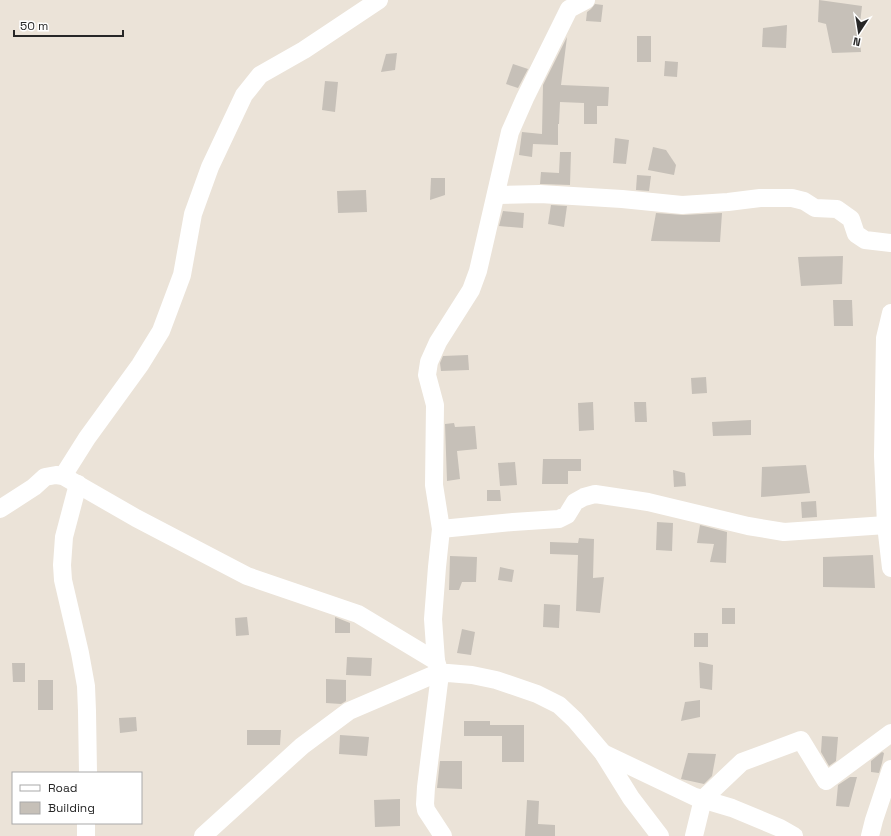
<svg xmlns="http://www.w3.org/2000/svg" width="891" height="836" viewBox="0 0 891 836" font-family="'Space Grotesk',sans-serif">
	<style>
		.building { fill: #c6c0b8 }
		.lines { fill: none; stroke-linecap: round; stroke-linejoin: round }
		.minor { stroke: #fff; stroke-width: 18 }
	</style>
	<rect width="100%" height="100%" fill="#ebe3d8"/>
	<g class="building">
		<path d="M 819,0 L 862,6 L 859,32 L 861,52 L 832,53 L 826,24 L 818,22 Z"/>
		<path d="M 595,4 L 603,5 L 601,22 L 586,21 L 587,12 L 591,9 Z"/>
		<path d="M 787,25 L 786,48 L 762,47 L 763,28 Z"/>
		<rect x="637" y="36" width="14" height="26"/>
		<path d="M 567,37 L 561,85 L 609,87 L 608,106 L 597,106 L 597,124 L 584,124 L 584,103 L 560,102 L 559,124 L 558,124 L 558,145 L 533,144 L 532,157 L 519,155 L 522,132 L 542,134 L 543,85 Z"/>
		<path d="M 397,53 L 395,70 L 381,72 L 386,54 Z"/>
		<path d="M 665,61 L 678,62 L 677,77 L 664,76 Z"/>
		<path d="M 513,64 L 528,69 L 518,88 L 506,84 Z"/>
		<path d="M 325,81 L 338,82 L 335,112 L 322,110 Z"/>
		<path d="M 615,138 L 629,140 L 626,164 L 613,163 Z"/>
		<path d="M 653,147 L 666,150 L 676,165 L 674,175 L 648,170 Z"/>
		<path d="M 560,152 L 571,152 L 570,185 L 540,184 L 541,172 L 559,173 Z"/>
		<path d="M 637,175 L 651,176 L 649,191 L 636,190 Z"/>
		<path d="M 431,178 L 445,178 L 445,195 L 430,200 Z"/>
		<path d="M 366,190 L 367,212 L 338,213 L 337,191 Z"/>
		<path d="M 551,205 L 567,206 L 564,227 L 548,224 Z"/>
		<path d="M 503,211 L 524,213 L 523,228 L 499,226 Z"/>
		<path d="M 656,213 L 683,215 L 722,213 L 720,242 L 651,241 Z"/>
		<path d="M 843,256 L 842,284 L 801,286 L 798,257 Z"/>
		<path d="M 833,300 L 852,300 L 853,326 L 834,326 Z"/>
		<path d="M 468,355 L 469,370 L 441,371 L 440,363 L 443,356 Z"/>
		<path d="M 706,377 L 707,393 L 692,394 L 691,378 Z"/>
		<path d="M 593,402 L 594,430 L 579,431 L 578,403 Z"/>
		<path d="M 634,402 L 646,402 L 647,422 L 635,422 Z"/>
		<path d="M 751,420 L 751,435 L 713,436 L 712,422 Z"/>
		<path d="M 454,423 L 455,427 L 475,426 L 477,449 L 457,451 L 460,479 L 447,481 L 445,424 Z"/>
		<path d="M 543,459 L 581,459 L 581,471 L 568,471 L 568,484 L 542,484 Z"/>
		<path d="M 515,462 L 517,485 L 500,486 L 498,463 Z"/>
		<path d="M 806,465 L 810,493 L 761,497 L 762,467 Z"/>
		<path d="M 673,470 L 685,473 L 686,486 L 674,487 Z"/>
		<path d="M 487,490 L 500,490 L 501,501 L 487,501 Z"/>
		<path d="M 816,501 L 817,517 L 802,518 L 801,502 Z"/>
		<path d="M 657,522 L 673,523 L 672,551 L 656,550 Z"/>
		<path d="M 700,525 L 727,532 L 726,563 L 710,562 L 714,544 L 697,543 Z"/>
		<path d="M 579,538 L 594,539 L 593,578 L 604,577 L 600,613 L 576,611 L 578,555 L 550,554 L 550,542 L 578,543 Z"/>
		<path d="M 873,555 L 875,588 L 823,587 L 823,557 Z"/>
		<path d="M 450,556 L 477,557 L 476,582 L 462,582 L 459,590 L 449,590 Z"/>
		<path d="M 500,567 L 514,570 L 512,582 L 498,580 Z"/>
		<path d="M 544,604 L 560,605 L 559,628 L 543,627 Z"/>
		<rect x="722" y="608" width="13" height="16"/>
		<path d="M 247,617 L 249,635 L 236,636 L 235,618 Z"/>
		<path d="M 335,617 L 350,623 L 350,633 L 335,633 Z"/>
		<path d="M 462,629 L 475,632 L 471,655 L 457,653 Z"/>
		<rect x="694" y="633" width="14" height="14"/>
		<path d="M 347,657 L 372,658 L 371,676 L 346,675 Z"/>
		<path d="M 699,662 L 713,665 L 712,690 L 700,688 Z"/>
		<path d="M 12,663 L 25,663 L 25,682 L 13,682 Z"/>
		<path d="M 326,679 L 346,680 L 346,701 L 341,704 L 326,703 Z"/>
		<rect x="38" y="680" width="15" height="30"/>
		<path d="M 700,700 L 700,717 L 681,721 L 685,702 Z"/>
		<path d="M 136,717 L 137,731 L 120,733 L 119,718 Z"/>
		<path d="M 464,721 L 490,721 L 490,725 L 524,725 L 524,762 L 502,762 L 502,736 L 464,736 Z"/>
		<path d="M 247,730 L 281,730 L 280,745 L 247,745 Z"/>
		<path d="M 340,735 L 369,737 L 367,756 L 339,754 Z"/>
		<path d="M 822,736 L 838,737 L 836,761 L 829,766 L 821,752 Z"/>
		<path d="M 882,752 L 884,753 L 882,763 L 879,773 L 871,772 L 871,761 Z"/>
		<path d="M 688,753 L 716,754 L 712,776 L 704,784 L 681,779 Z"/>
		<path d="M 440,761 L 462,761 L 462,789 L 437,788 Z"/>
		<path d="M 850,777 L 857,777 L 849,807 L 836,806 L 838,785 Z"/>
		<path d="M 400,799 L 400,826 L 375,827 L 374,800 Z"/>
		<path d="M 527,800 L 539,801 L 538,824 L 555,825 L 555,836 L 525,836 Z"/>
	</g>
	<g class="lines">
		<g class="minor">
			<path d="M 497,195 L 540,194 L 622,199 L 682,205 L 728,202 L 760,198 L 792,198 L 804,201 L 815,208 L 837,209 L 851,219 L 856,234 L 865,240 L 891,243"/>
			<path d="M 891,313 L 885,338 L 883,456 L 886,525 L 891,568"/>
			<path d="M 63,476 L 87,438 L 140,365 L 161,331 L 182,275 L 193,214 L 210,167 L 244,95 L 260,75 L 304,50 L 379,0"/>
			<path d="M 78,484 L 64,537 L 62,565 L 63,580 L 80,653 L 86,686 L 87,711 L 88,773"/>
			<path d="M 0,509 L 34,487 L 45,477 L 56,475 L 63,476 L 136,518 L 247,576 L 358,614 L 436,661 L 440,674 L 426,787 L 425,804 L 426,810 L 443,836"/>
			<path d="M 441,529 L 513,522 L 559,519 L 567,515 L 575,502 L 584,497 L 595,494 L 648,502 L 748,526 L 784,532 L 886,525"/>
			<path d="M 436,661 L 433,619 L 437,567 L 441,529 L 434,485 L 435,405 L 427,375 L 429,362 L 438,342 L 471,290 L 478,271 L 510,132 L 525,98 L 569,9 L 586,0"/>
			<path d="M 603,753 L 695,797 L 732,808 L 780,828 L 794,836"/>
			<path d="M 86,823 L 86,836"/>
			<path d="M 203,836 L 302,746 L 349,711 L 433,675 L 448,673 L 472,675 L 496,680 L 537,694 L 559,705 L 575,720 L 603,753 L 631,798 L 660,836"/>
			<path d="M 694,836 L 703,799 L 742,762 L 801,740 L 826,781 L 891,733"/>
			<path d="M 870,836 L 874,820 L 891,769"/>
		</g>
	</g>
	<rect x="12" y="772" width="130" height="52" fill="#ffffff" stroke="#a9a9a9"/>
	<rect x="20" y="785" width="20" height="6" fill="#ffffff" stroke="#a9a9a9"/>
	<text x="48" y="792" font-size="12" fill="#272727">Road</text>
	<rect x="20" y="802" width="20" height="12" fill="#c6c0b8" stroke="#a9a9a9"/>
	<text x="48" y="812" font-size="12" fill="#272727">Building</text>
	<g transform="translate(859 32) rotate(192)" stroke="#ffffff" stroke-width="3" paint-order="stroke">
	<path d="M0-3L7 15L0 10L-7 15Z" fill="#272727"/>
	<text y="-6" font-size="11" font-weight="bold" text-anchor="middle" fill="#272727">N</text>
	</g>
	<path d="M14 30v6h109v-6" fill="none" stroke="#272727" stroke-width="2"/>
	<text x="20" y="30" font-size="12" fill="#272727" stroke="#ffffff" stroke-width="3" paint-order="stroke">50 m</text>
</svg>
